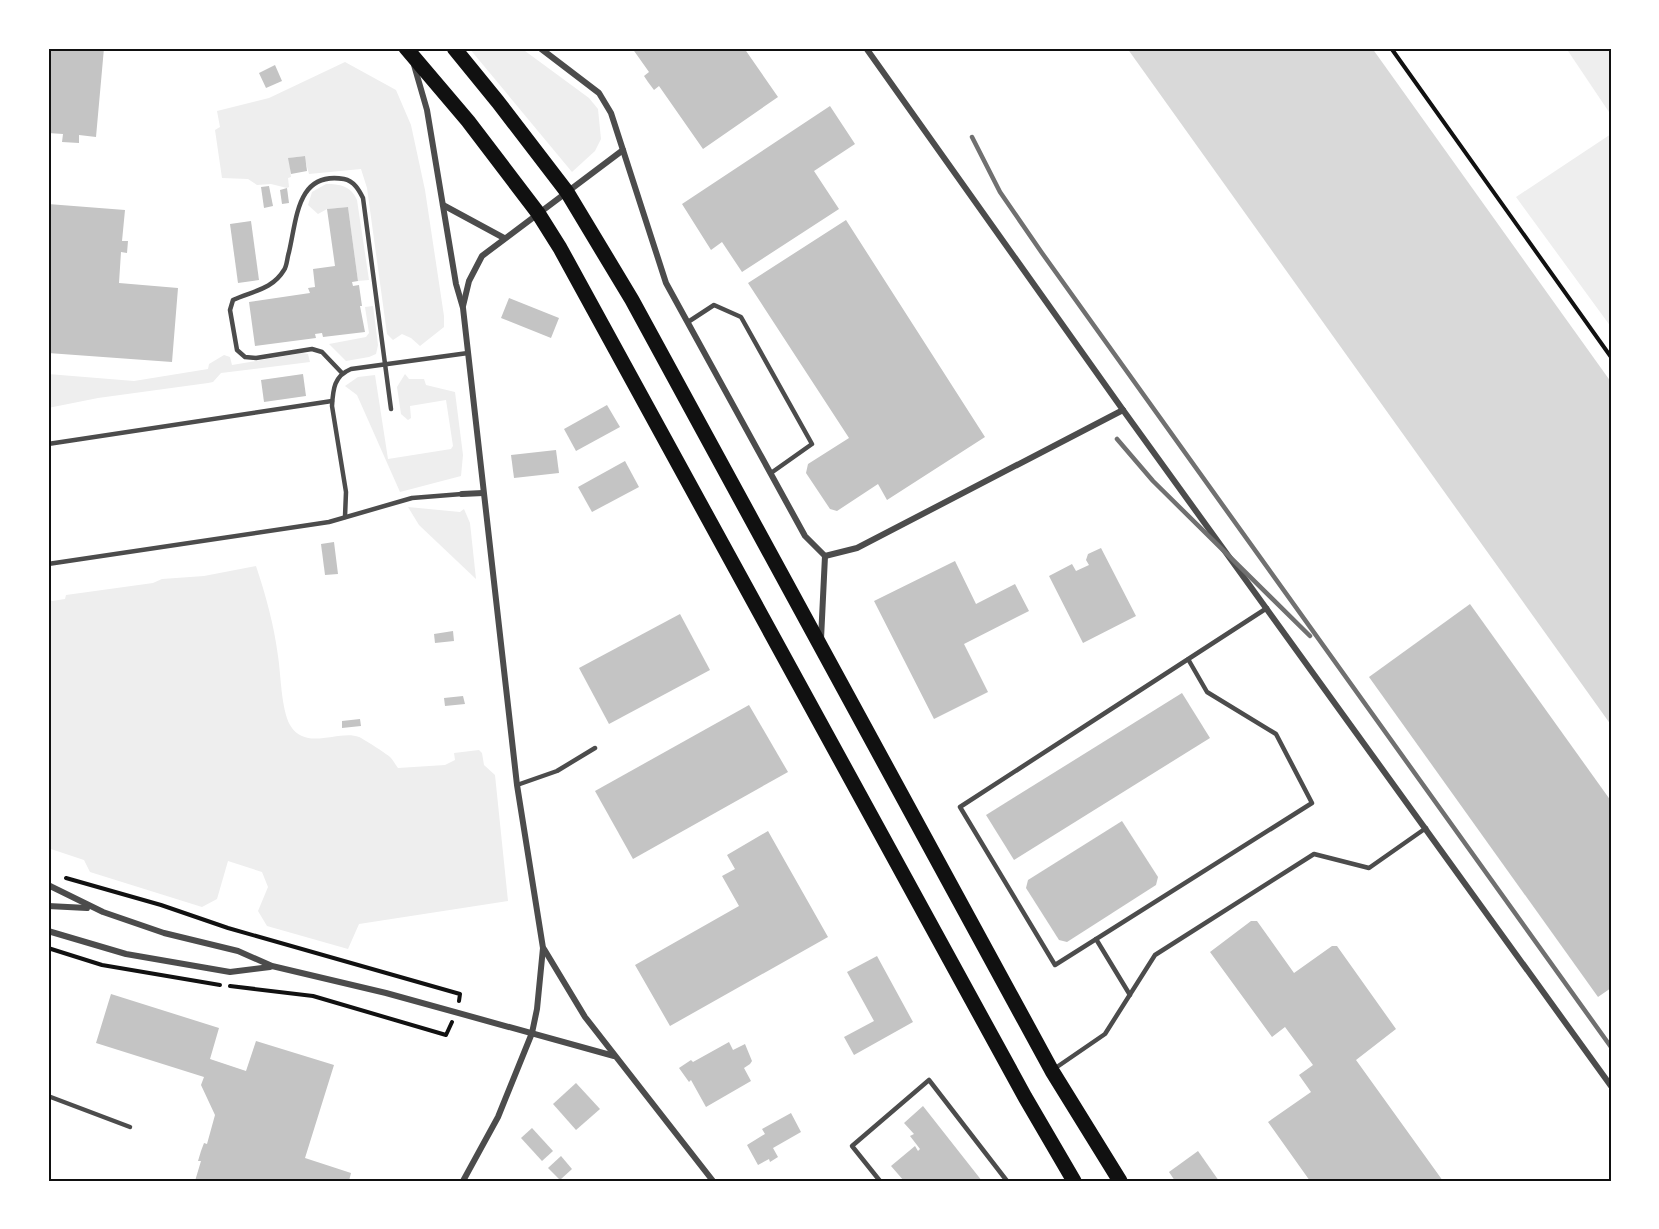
<svg xmlns="http://www.w3.org/2000/svg" width="1659" height="1229" viewBox="0 0 1659 1229" font-family="'Public Sans',sans-serif">
	<style>
		.green { fill: #eee }
		.water { fill: #d9d9d9 }
		.building { fill: #c4c4c4 }
		.lines { fill: none; stroke-linecap: round; stroke-linejoin: round }
		.path { stroke: #111; stroke-width: 4 }
		.service { stroke: #4c4c4c; stroke-width: 4.5 }
		.minor { stroke: #4c4c4c; stroke-width: 6 }
		.primary { stroke: #111; stroke-width: 15 }
		.rail { stroke: #707070; stroke-width: 4.5 }
		.neatline { fill: none; stroke: #111; stroke-width: 2 }
	</style>
	<rect width="100%" height="100%" fill="#fff"/>
	<g class="green">
		<path d="M 469,48 L 521,48 L 589,98 L 598,109 L 601,139 L 595,151 L 572,172 Z"/>
		<path d="M 1566,48 L 1611,48 L 1611,115 Z"/>
		<path d="M 345,62 L 396,90 L 411,125 L 425,190 L 444,316 L 444,327 L 420,346 L 411,338 L 402,334 L 393,340 L 387,334 L 367,188 L 361,169 L 309,174 L 304,156 L 289,158 L 291,177 L 288,178 L 289,187 L 287,188 L 271,184 L 257,185 L 248,179 L 222,178 L 215,130 L 220,127 L 217,111 L 269,98 Z"/>
		<path d="M 1611,134 L 1611,327 L 1516,197 Z"/>
		<path d="M 326,184 C 340,184 351,186 357,200 L 369,280 L 358,281 L 348,207 L 327,209 L 318,214 L 308,205 L 312,192 Z"/>
		<path d="M 373,306 L 378,345 L 376,354 L 369,357 L 346,361 L 329,344 L 366,337 L 369,333 L 365,307 Z"/>
		<path d="M 302,353 L 308,354 L 310,362 L 221,373 L 213,382 L 208,383 L 98,398 L 48,408 L 48,374 L 134,381 L 208,369 L 209,364 L 224,355 L 230,357 L 232,365 Z"/>
		<path d="M 405,374 L 409,379 L 424,379 L 426,385 L 455,392 L 463,455 L 461,476 L 400,492 L 357,395 L 345,386 L 358,377 L 375,375 L 388,459 L 451,449 L 453,446 L 446,400 L 410,406 L 411,418 L 408,420 L 401,414 L 397,387 Z"/>
		<path d="M 408,507 L 460,512 L 464,509 L 470,523 L 476,579 L 419,525 Z"/>
		<path d="M 256,566 C 266,596 274,625 278,656 C 281,675 281,708 290,725 C 306,752 339,729 359,737 C 362,738 387,754 390,757 C 393,760 395,764 398,768 L 445,765 L 455,760 L 454,753 L 479,750 L 482,753 L 484,765 L 495,775 L 508,901 L 359,924 L 348,949 L 267,926 L 258,911 L 268,887 L 262,872 L 228,861 L 217,899 L 202,907 L 90,872 L 84,860 L 48,848 L 48,599 L 52,601 L 65,599 L 66,595 L 153,583 L 162,579 L 204,576 Z"/>
	</g>
	<path class="water" d="M 1127,48 L 1372,48 L 1611,382 L 1611,725 Z"/>
	<g class="building">
		<path d="M 48,48 L 104,48 L 96,137 L 79,135 L 79,143 L 62,142 L 63,134 L 48,133 Z"/>
		<path d="M 632,48 L 744,48 L 778,97 L 703,149 L 659,86 L 654,90 L 648,82 L 644,76 L 649,72 Z"/>
		<path d="M 275,65 L 282,81 L 266,88 L 259,73 Z"/>
		<path d="M 830,106 L 855,144 L 814,171 L 839,209 L 742,272 L 722,242 L 711,250 L 682,204 Z"/>
		<path d="M 305,156 L 307,171 L 291,174 L 288,158 Z"/>
		<path d="M 269,186 L 273,206 L 264,208 L 261,187 Z"/>
		<path d="M 287,188 L 289,203 L 282,204 L 280,190 Z"/>
		<path d="M 48,204 L 125,210 L 122,241 L 128,241 L 127,253 L 121,252 L 119,283 L 178,288 L 172,362 L 48,353 Z"/>
		<path d="M 348,207 L 358,281 L 352,282 L 353,286 L 359,285 L 362,306 L 360,306 L 365,332 L 323,337 L 322,333 L 315,334 L 316,338 L 255,346 L 249,302 L 310,293 L 308,288 L 315,287 L 313,269 L 335,266 L 327,209 Z"/>
		<path d="M 846,220 L 985,437 L 887,500 L 878,484 L 837,511 L 830,509 L 806,473 L 808,464 L 849,438 L 748,283 Z"/>
		<path d="M 251,221 L 259,280 L 238,283 L 230,224 Z"/>
		<path d="M 509,298 L 559,318 L 551,338 L 501,318 Z"/>
		<path d="M 303,374 L 306,396 L 264,402 L 261,380 Z"/>
		<path d="M 607,405 L 620,427 L 576,451 L 564,429 Z"/>
		<path d="M 556,450 L 559,473 L 514,478 L 511,455 Z"/>
		<path d="M 625,461 L 639,487 L 592,512 L 578,487 Z"/>
		<path d="M 334,542 L 338,574 L 325,575 L 321,544 Z"/>
		<path d="M 1101,548 L 1136,616 L 1083,643 L 1049,576 L 1072,564 L 1076,571 L 1089,565 L 1086,560 L 1088,554 Z"/>
		<path d="M 955,561 L 976,604 L 1015,584 L 1029,611 L 964,644 L 988,692 L 934,719 L 874,601 Z"/>
		<path d="M 1470,604 L 1611,801 L 1611,988 L 1598,997 L 1369,677 Z"/>
		<path d="M 680,614 L 710,670 L 609,724 L 579,668 Z"/>
		<path d="M 453,631 L 454,641 L 435,643 L 434,634 Z"/>
		<path d="M 1182,693 L 1210,738 L 1014,860 L 986,815 Z"/>
		<path d="M 463,696 L 465,704 L 445,706 L 444,698 Z"/>
		<path d="M 749,705 L 788,772 L 633,859 L 595,791 Z"/>
		<path d="M 360,719 L 361,726 L 342,728 L 342,721 Z"/>
		<path d="M 1122,821 L 1158,877 L 1156,885 L 1067,942 L 1059,940 L 1026,888 L 1028,880 Z"/>
		<path d="M 768,831 L 828,937 L 670,1026 L 635,965 L 739,906 L 722,876 L 735,869 L 727,855 Z"/>
		<path d="M 1251,921 L 1257,921 L 1294,973 L 1332,946 L 1337,946 L 1396,1029 L 1356,1060 L 1443,1181 L 1310,1181 L 1268,1122 L 1311,1092 L 1299,1075 L 1313,1065 L 1285,1027 L 1272,1037 L 1210,952 Z"/>
		<path d="M 877,956 L 913,1022 L 854,1055 L 844,1037 L 874,1021 L 847,972 Z"/>
		<path d="M 111,994 L 219,1028 L 210,1059 L 246,1071 L 256,1041 L 334,1065 L 305,1158 L 351,1173 L 349,1181 L 195,1181 L 201,1161 L 198,1161 L 201,1151 L 204,1143 L 207,1144 L 215,1115 L 201,1085 L 204,1077 L 96,1043 Z"/>
		<path d="M 729,1042 L 733,1050 L 745,1044 L 752,1061 L 750,1064 L 744,1068 L 751,1081 L 706,1107 L 691,1080 L 689,1082 L 679,1068 L 691,1060 L 693,1062 Z"/>
		<path d="M 576,1083 L 600,1109 L 576,1130 L 553,1104 Z"/>
		<path d="M 923,1106 L 982,1181 L 904,1181 L 891,1166 L 915,1146 L 918,1151 L 920,1149 L 910,1136 L 914,1134 L 904,1123 Z"/>
		<path d="M 791,1113 L 801,1132 L 773,1148 L 778,1157 L 770,1162 L 769,1159 L 758,1165 L 747,1145 L 765,1134 L 762,1129 Z"/>
		<path d="M 532,1128 L 553,1151 L 542,1161 L 521,1138 Z"/>
		<path d="M 1198,1151 L 1219,1181 L 1175,1181 L 1169,1172 Z"/>
		<path d="M 561,1156 L 572,1169 L 560,1180 L 548,1168 Z"/>
	</g>
	<g class="lines">
		<g class="path">
			<path d="M 1391,48 L 1611,357"/>
			<path d="M 66,878 L 161,905 L 228,928 L 460,994 L 459,1001"/>
			<path d="M 48,948 L 102,965 L 220,985"/>
			<path d="M 230,986 L 313,996 L 446,1035 L 452,1022"/>
		</g>
		<g class="service">
			<path d="M 688,322 L 714,305 L 741,317 L 812,444 L 771,473"/>
			<path d="M 342,373 L 322,352 L 312,349 L 256,358 L 245,357 L 237,350 L 230,310 L 233,300 C 252,291 272,290 284,270 C 287,266 287,258 289,252 C 297,218 297,171 344,179 C 354,181 359,190 363,198 L 391,409"/>
			<path d="M 48,444 L 332,401"/>
			<path d="M 345,517 L 346,492 L 332,406 C 333,389 334,376 351,369 L 468,353"/>
			<path d="M 48,564 L 329,522 L 412,498 L 462,494"/>
			<path d="M 1188,659 L 1207,692 L 1276,734 L 1312,803 L 1055,965 L 960,807 C 1062,741 1165,674 1267,608"/>
			<path d="M 517,785 L 557,771 L 595,748"/>
			<path d="M 1096,939 L 1130,995"/>
			<path d="M 1054,1069 L 1105,1034 L 1155,955 L 1314,854 L 1369,868 L 1426,828"/>
			<path d="M 48,1096 L 130,1127"/>
			<path d="M 880,1181 L 852,1146 L 929,1080 L 1007,1181"/>
		</g>
		<g class="minor">
			<path d="M 540,48 L 599,93 L 611,113 L 666,283 L 805,536 L 825,556"/>
			<path d="M 866,48 L 1123,410 L 1611,1086"/>
			<path d="M 414,65 L 427,110 L 456,284 L 463,308 L 517,785 L 543,948 L 537,1009 L 532,1033 L 498,1117 L 463,1181"/>
			<path d="M 443,205 L 504,238"/>
			<path d="M 463,306 L 469,281 L 482,256 L 623,150"/>
			<path d="M 462,494 L 483,493"/>
			<path d="M 825,556 L 857,548 L 1123,410"/>
			<path d="M 821,639 L 825,556"/>
			<path d="M 48,885 L 103,912 L 164,933 L 238,951 L 272,966 L 386,993 L 614,1056"/>
			<path d="M 48,906 L 87,908"/>
			<path d="M 48,931 L 126,954 L 230,972 L 270,967"/>
			<path d="M 544,949 L 585,1017 L 713,1181"/>
		</g>
		<g class="primary">
			<path d="M 406,48 L 468,121 L 538,213 L 560,248 L 1025,1097 L 1074,1181"/>
			<path d="M 454,48 L 498,102 L 567,192 L 632,300 L 1052,1071 L 1120,1181"/>
		</g>
		<g class="rail">
			<path d="M 972,137 L 1000,192 L 1042,253 L 1611,1047"/>
			<path d="M 1117,439 L 1153,481 L 1310,636"/>
		</g>
	</g>
	<rect width="1659" height="1229" fill="none" stroke="#ffffff" stroke-width="99"/>
	<rect x="50" y="50" width="1560" height="1130" class="neatline"/>
</svg>
